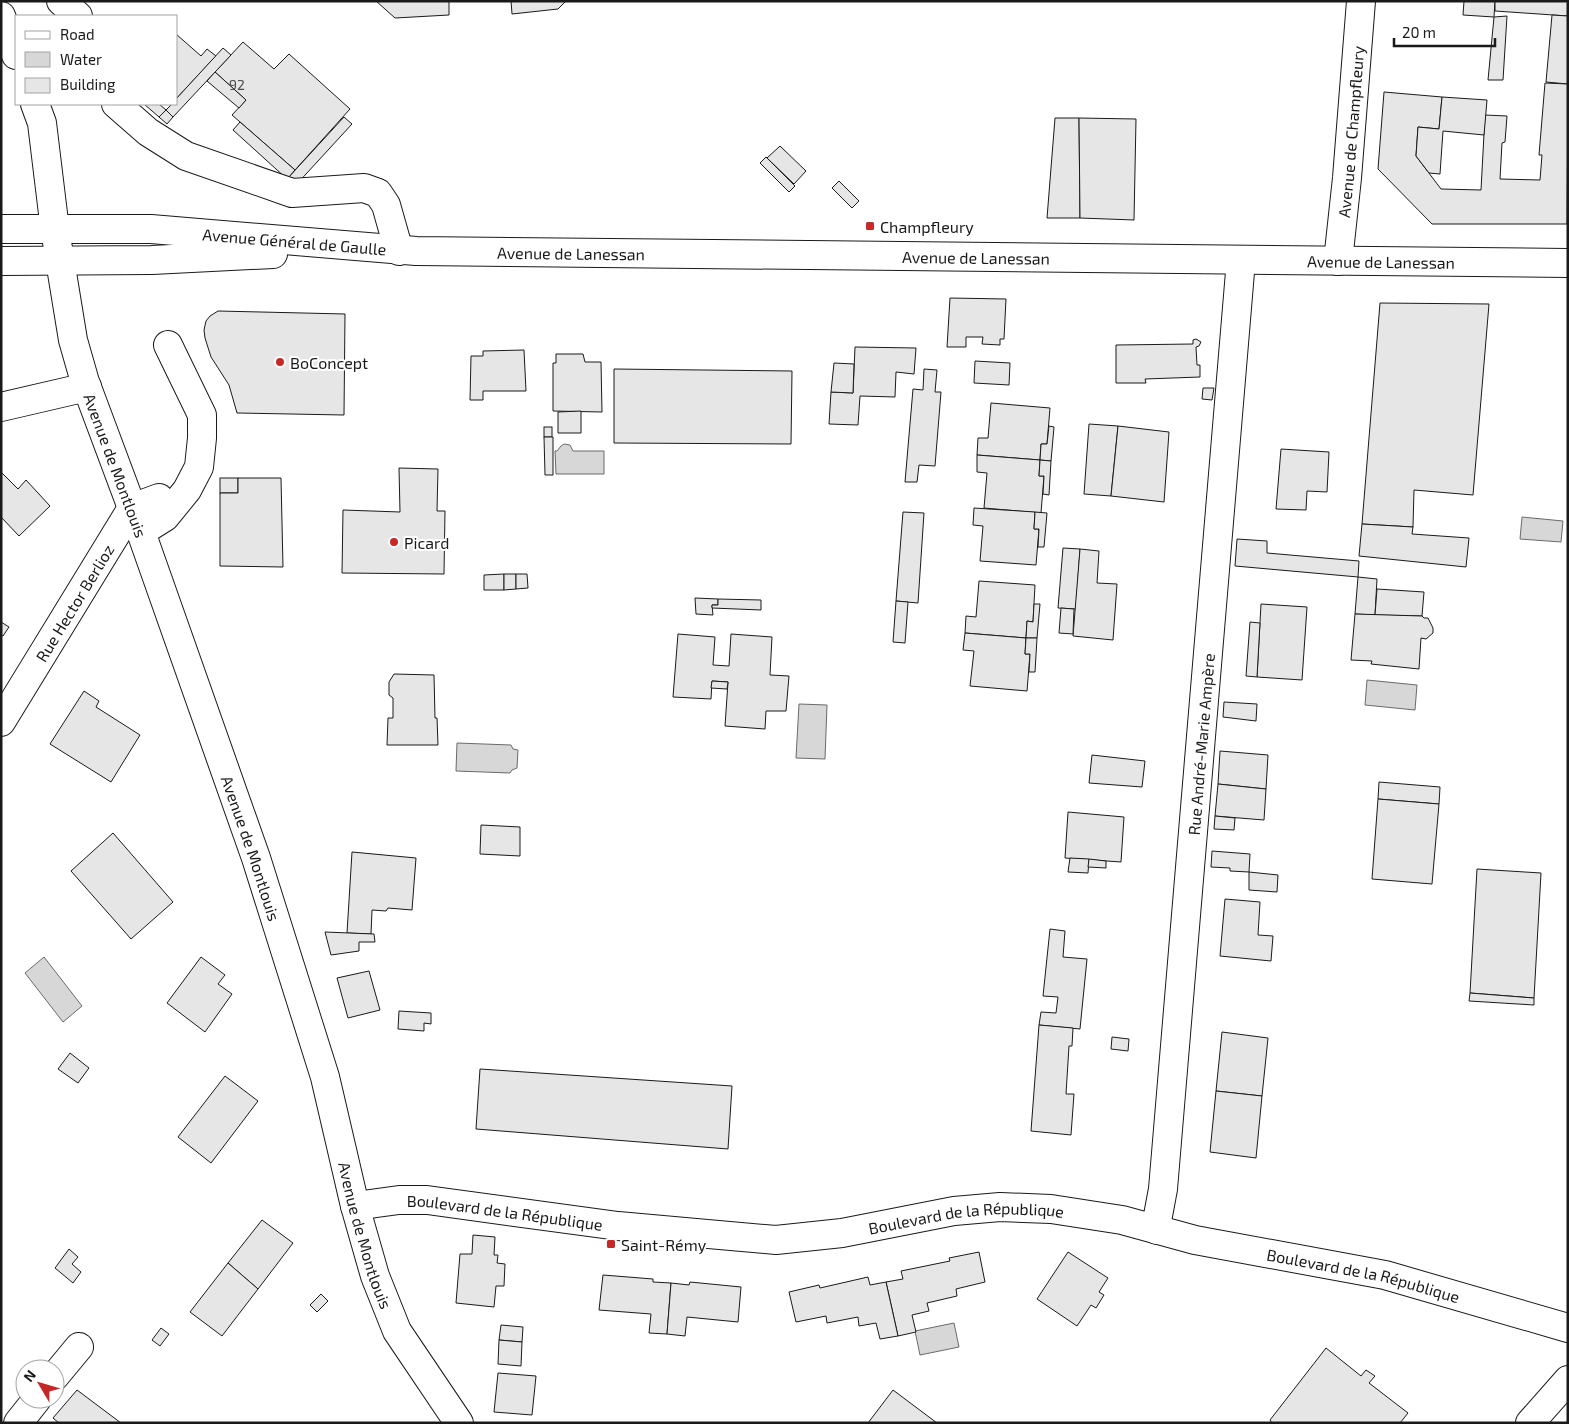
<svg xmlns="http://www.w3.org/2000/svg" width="1569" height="1424" viewBox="0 0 1569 1424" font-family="'Exo 2',sans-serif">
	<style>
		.water { fill: #d7d7d7; stroke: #6a6a6a }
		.building { fill: #e6e6e6; stroke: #1a1a1a }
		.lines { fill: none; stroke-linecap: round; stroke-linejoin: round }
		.minor-casing { stroke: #1a1a1a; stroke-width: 30 }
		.major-casing { stroke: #1a1a1a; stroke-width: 30 }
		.minor { stroke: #fff; stroke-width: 28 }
		.major { stroke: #fff; stroke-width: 28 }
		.poi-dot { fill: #c62828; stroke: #fff; stroke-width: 2 }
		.labels { text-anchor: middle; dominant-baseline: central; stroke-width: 4; stroke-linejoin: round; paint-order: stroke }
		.number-label { font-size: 14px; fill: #4d4d4d }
		.street-label { font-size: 16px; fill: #1a1a1a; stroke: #fff }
		.poi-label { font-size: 16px; fill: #1a1a1a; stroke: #fff; text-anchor: start }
	</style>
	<rect width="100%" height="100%" fill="#fff"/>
	<g class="water">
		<path d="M 564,444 L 570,445 L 573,451 L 604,451 L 604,474 L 556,474 L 555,451 L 557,451 L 561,446 Z"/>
		<path d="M 1522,517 L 1563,521 L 1561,542 L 1520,539 Z"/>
		<path d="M 1367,680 L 1417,685 L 1415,710 L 1365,705 Z"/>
		<path d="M 799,704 L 827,705 L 825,759 L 796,758 Z"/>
		<path d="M 457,743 L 511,745 L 513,749 L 518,750 L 517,768 L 512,770 L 510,773 L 456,771 Z"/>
		<path d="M 44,957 L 82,1006 L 63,1022 L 25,973 Z"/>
		<path d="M 954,1323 L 959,1347 L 920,1355 L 915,1331 Z"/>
	</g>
	<g class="building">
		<path d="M 376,1 L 449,1 L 449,15 L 395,18 Z"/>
		<path d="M 511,1 L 566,1 L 558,9 L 512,14 Z"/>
		<path d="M 1464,1 L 1495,1 L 1494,17 L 1463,15 Z"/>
		<path d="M 1495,1 L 1568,1 L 1568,16 L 1495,11 Z"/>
		<path d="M 1552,15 L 1568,16 L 1568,84 L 1546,82 Z"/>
		<path d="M 1507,16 L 1503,80 L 1488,80 L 1494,17 Z"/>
		<path d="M 176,34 L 201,56 L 207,49 L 216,56 L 176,99 Z"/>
		<path d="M 243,42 L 274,69 L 289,54 L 350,109 L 295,170 L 232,115 L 246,100 L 215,72 Z"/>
		<path d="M 223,48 L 231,55 L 173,117 L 166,110 L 172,104 L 176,104 L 176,99 Z"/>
		<path d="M 215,72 L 246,100 L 239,108 L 207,81 Z"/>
		<path d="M 1545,83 L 1568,84 L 1567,224 L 1432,224 L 1378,169 L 1384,92 L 1442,97 L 1439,129 L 1418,127 L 1416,156 L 1441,189 L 1481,190 L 1485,115 L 1507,116 L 1505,142 L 1502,143 L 1500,179 L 1540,180 L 1542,155 L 1539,155 Z"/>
		<path d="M 1442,97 L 1487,100 L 1484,135 L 1443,131 L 1440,174 L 1429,173 L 1416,156 L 1418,127 L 1439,129 Z"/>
		<path d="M 144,104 L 159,104 L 166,110 L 159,117 Z"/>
		<path d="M 166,110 L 173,117 L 167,124 L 159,117 Z"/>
		<path d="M 344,117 L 352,124 L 295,186 L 287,179 Z"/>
		<path d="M 1055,118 L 1079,118 L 1080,218 L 1047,218 Z"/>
		<path d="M 1079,118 L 1136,119 L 1134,220 L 1080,218 Z"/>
		<path d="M 240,122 L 295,170 L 287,179 L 233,130 Z"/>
		<path d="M 780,146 L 806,171 L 794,184 L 767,158 Z"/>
		<path d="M 766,157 L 795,186 L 789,192 L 760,163 Z"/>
		<path d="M 839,181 L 859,201 L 852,208 L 832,188 Z"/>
		<path d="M 950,298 L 1006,299 L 1004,339 L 1000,339 L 1000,345 L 982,344 L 983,337 L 966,337 L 966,347 L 947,347 Z"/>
		<path d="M 1380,303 L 1489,304 L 1473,495 L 1414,490 L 1413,527 L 1362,524 Z"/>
		<path d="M 218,311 L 345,314 L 344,415 L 237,413 L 229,385 L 211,357 L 205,338 L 204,330 L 206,321 L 210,316 Z"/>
		<path d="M 1196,339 L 1201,342 L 1199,346 L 1196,347 L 1197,365 L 1200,365 L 1200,377 L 1145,379 L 1146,383 L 1116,383 L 1116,345 L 1193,344 L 1193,340 Z"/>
		<path d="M 855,347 L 916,348 L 914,374 L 896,372 L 895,397 L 860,396 L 858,425 L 829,424 L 831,392 L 853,393 Z"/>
		<path d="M 524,350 L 526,391 L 483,391 L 483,400 L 470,400 L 471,356 L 483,356 L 483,351 Z"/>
		<path d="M 556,354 L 583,354 L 585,362 L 601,362 L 602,412 L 553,411 L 553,363 L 556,363 Z"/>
		<path d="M 975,361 L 1010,363 L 1009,385 L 974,383 Z"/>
		<path d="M 834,363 L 854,364 L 853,393 L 831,392 Z"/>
		<path d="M 614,369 L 792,371 L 791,444 L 614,443 Z"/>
		<path d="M 924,369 L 937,370 L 935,392 L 941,392 L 935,466 L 919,465 L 917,482 L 905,482 L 913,389 L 923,390 Z"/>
		<path d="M 1203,388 L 1214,388 L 1212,400 L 1202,399 Z"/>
		<path d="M 991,403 L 1050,408 L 1047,444 L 1041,444 L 1040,460 L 977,455 L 978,438 L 988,438 Z"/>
		<path d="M 581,411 L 581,433 L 558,433 L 558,412 Z"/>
		<path d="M 1089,424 L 1118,426 L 1111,496 L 1084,494 Z"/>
		<path d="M 1049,426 L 1054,427 L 1051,461 L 1040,460 L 1041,444 L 1047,444 Z"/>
		<path d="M 1118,426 L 1169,432 L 1164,502 L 1111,496 Z"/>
		<rect x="544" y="427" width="8" height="10"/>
		<path d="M 544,437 L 553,437 L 553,475 L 545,475 Z"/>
		<path d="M 1281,449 L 1329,452 L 1327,492 L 1307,491 L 1306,510 L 1276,509 Z"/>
		<path d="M 977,455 L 1040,460 L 1039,476 L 1044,476 L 1041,513 L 984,508 L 987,473 L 977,472 Z"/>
		<path d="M 1040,460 L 1051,461 L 1049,495 L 1043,494 L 1044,476 L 1039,476 Z"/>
		<path d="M 399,468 L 438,469 L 437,511 L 445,511 L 444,574 L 342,573 L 343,510 L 400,512 Z"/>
		<path d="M 1,472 L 18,489 L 26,480 L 50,506 L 19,536 L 1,517 Z"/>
		<rect x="220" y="478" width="18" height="15"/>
		<path d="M 238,478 L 281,478 L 283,567 L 220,566 L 220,493 L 238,493 Z"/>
		<path d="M 974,508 L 1035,512 L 1034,529 L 1039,529 L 1036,565 L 980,561 L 983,526 L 973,525 Z"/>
		<path d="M 903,512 L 924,513 L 918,603 L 896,601 Z"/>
		<path d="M 1035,512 L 1047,513 L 1044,547 L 1038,547 L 1039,529 L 1034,529 Z"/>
		<path d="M 1362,524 L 1413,527 L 1412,534 L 1469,538 L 1466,567 L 1359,556 Z"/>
		<path d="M 1237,539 L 1267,541 L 1267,553 L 1359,561 L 1358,577 L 1235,566 Z"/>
		<path d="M 1063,548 L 1080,549 L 1076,609 L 1058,608 Z"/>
		<path d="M 1080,549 L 1099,551 L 1097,583 L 1117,584 L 1113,640 L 1073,636 Z"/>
		<path d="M 504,574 L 504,590 L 484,590 L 484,575 Z"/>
		<path d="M 504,574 L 516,574 L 516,589 L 504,590 Z"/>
		<path d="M 516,574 L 527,574 L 528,588 L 516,589 Z"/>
		<path d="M 1358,577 L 1377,579 L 1375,615 L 1355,614 Z"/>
		<path d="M 979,581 L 1035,585 L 1033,622 L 1027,621 L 1026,638 L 965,633 L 966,616 L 976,617 Z"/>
		<path d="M 1377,589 L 1424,592 L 1422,616 L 1375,615 Z"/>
		<path d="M 695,598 L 718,599 L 718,605 L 712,605 L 713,615 L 696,614 Z"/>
		<path d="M 718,599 L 761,600 L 761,610 L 712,608 L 712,605 L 718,605 Z"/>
		<path d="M 896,601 L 908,602 L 905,643 L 893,642 Z"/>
		<path d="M 1034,604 L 1040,604 L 1037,638 L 1026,638 L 1027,621 L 1033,622 Z"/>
		<path d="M 1261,604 L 1307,607 L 1302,680 L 1257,677 Z"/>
		<path d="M 1061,608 L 1074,609 L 1073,634 L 1059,633 Z"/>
		<path d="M 1355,614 L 1422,616 L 1424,618 L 1428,618 L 1433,628 L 1433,633 L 1426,639 L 1421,638 L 1419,669 L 1371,664 L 1372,661 L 1351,660 Z"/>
		<path d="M 1,622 L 9,627 L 3,636 L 1,635 Z"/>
		<path d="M 1250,622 L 1260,623 L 1257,677 L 1246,676 Z"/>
		<path d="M 965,633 L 1026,638 L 1025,654 L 1030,654 L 1027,691 L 970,686 L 974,651 L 963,650 Z"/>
		<path d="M 678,634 L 715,637 L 713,665 L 729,666 L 731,634 L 772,637 L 770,675 L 789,676 L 786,711 L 766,711 L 765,729 L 725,726 L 728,682 L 712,681 L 711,699 L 673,697 Z"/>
		<path d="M 1026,638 L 1037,638 L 1035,672 L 1029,672 L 1030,654 L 1025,654 Z"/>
		<path d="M 394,674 L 434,675 L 435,718 L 437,718 L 438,745 L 387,745 L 388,718 L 393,718 L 393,698 L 389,695 L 389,682 Z"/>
		<path d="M 712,681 L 728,682 L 727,689 L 711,688 Z"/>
		<path d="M 84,691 L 99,701 L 96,707 L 140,735 L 111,782 L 50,744 Z"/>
		<path d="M 1224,702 L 1257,704 L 1256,721 L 1223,717 Z"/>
		<path d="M 1220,751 L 1268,755 L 1266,789 L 1218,784 Z"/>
		<path d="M 1092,755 L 1145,761 L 1142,787 L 1089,783 Z"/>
		<path d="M 1379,782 L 1440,787 L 1439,804 L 1378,799 Z"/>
		<path d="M 1218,784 L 1266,789 L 1264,820 L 1215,816 Z"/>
		<path d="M 1378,799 L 1439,804 L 1432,884 L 1372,879 Z"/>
		<path d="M 1068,812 L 1124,817 L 1121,862 L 1065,858 Z"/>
		<path d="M 1215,816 L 1235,818 L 1234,830 L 1214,829 Z"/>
		<path d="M 481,825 L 520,827 L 520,856 L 480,854 Z"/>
		<path d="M 113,833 L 173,902 L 131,939 L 71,871 Z"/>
		<path d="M 1212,851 L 1250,854 L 1249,872 L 1230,871 L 1230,868 L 1211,867 Z"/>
		<path d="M 352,852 L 416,858 L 412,910 L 388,908 L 386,911 L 372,910 L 371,934 L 347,933 Z"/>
		<path d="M 1070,858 L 1089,859 L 1088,873 L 1068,872 Z"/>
		<path d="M 1089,859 L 1106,861 L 1106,868 L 1088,867 Z"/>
		<path d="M 1477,869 L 1541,873 L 1534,998 L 1470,993 Z"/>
		<path d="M 1249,872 L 1278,875 L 1277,892 L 1249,890 Z"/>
		<path d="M 1225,899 L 1260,902 L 1258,935 L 1273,936 L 1271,961 L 1220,956 Z"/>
		<path d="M 1050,929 L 1065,931 L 1063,957 L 1087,959 L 1080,1029 L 1039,1025 L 1041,1012 L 1056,1013 L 1058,997 L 1043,996 Z"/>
		<path d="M 325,932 L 374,934 L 375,942 L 359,942 L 359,951 L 331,955 Z"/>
		<path d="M 201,957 L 225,975 L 218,984 L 232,994 L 205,1032 L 167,1003 Z"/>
		<path d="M 369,971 L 380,1010 L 348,1018 L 337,978 Z"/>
		<path d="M 1470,993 L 1534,998 L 1534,1005 L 1469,1001 Z"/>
		<path d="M 399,1011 L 431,1013 L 431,1024 L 424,1023 L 424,1031 L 398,1029 Z"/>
		<path d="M 1039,1025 L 1073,1028 L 1072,1046 L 1069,1046 L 1066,1094 L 1074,1094 L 1071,1135 L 1031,1131 Z"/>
		<path d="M 1222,1032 L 1268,1038 L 1262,1096 L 1216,1091 Z"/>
		<path d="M 1112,1037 L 1129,1039 L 1128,1051 L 1111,1049 Z"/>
		<path d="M 70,1053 L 89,1068 L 78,1083 L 58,1069 Z"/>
		<path d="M 480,1069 L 732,1086 L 728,1149 L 476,1129 Z"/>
		<path d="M 225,1076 L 258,1101 L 211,1163 L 178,1137 Z"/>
		<path d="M 1216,1091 L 1262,1096 L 1256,1158 L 1210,1152 Z"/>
		<path d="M 262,1220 L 293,1243 L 258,1289 L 228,1263 Z"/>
		<path d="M 473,1235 L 495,1237 L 494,1255 L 498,1255 L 497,1263 L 505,1264 L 504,1286 L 496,1286 L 494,1307 L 456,1303 L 460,1254 L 472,1254 Z"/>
		<path d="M 69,1249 L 78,1257 L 72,1264 L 81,1272 L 73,1283 L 55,1268 Z"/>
		<path d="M 979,1252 L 985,1282 L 956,1289 L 957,1296 L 927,1303 L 929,1311 L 912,1315 L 916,1332 L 898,1336 L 886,1282 L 903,1279 L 901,1271 L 950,1261 L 949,1258 Z"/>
		<path d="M 1068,1252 L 1108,1278 L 1099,1292 L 1104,1295 L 1096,1308 L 1091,1305 L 1077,1326 L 1037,1299 Z"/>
		<path d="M 228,1263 L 258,1289 L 222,1336 L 190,1312 Z"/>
		<path d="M 603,1275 L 653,1279 L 653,1282 L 671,1283 L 667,1334 L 649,1333 L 651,1314 L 599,1310 Z"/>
		<path d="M 868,1277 L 870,1285 L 886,1282 L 898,1336 L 880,1339 L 876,1323 L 859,1326 L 858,1317 L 827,1323 L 826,1316 L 796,1322 L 789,1292 L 819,1285 L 820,1288 Z"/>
		<path d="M 690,1282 L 741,1287 L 738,1322 L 687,1317 L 685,1336 L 667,1334 L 671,1283 L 689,1285 Z"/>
		<path d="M 321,1294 L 328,1301 L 317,1312 L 310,1305 Z"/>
		<path d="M 501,1325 L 523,1327 L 522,1342 L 499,1340 Z"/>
		<path d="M 161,1328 L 169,1334 L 160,1346 L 152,1340 Z"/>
		<path d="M 499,1340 L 522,1342 L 521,1366 L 498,1364 Z"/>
		<path d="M 1326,1348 L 1361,1376 L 1366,1370 L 1375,1376 L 1369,1383 L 1408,1413 L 1400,1423 L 1272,1423 L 1270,1420 Z"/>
		<path d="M 498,1373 L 536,1376 L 532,1415 L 494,1412 Z"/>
		<path d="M 77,1390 L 121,1423 L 59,1423 L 53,1418 Z"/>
		<path d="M 893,1390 L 937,1423 L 868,1423 Z"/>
	</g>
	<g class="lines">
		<g class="minor-casing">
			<g id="minor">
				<path d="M 61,1 L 78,16"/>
				<path d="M 1,16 L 16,55"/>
				<path id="s1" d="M 35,104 L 42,123 L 55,230 L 73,340 L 85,382 L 141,532 L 256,858 L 325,1077 L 355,1206 L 375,1276 L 397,1331 L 459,1423"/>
				<path d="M 116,104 L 148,132 L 186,156 L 292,193 L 364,188 L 378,193 L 386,205 L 399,251"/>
				<path id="s2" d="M 1338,261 L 1347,178 L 1361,1"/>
				<path d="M 1,407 L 87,387"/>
				<path d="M 141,532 L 165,517 L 187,490 L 199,467 L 202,438 L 202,415 L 168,345"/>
				<path id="s3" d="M 1,722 L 132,508 L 159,498"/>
				<path id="s4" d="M 355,1206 L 399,1200 L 427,1200 L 618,1226 L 776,1240 L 842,1233 L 954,1211 L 1000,1207 L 1051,1209 L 1122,1220 L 1195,1240 L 1385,1275 L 1568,1328"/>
				<path id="s5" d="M 1157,1230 L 1157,1221 L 1163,1189 L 1241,260"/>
				<path d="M 55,1376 L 79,1347"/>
				<path d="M 18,1423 L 37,1399"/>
				<path d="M 1530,1423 L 1568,1380"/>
			</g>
		</g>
		<g class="major-casing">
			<g id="major">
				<path id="s6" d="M 1,229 L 151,229 L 416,251 L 1568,263"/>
				<path d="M 1,261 L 152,260 L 273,254"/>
			</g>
		</g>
		<use href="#minor" class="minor"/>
		<use href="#major" class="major"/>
	</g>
	<g class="poi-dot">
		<rect x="865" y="221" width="10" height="10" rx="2.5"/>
		<circle cx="280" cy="362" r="5"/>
		<circle cx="394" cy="542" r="5"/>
		<rect x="606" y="1239" width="10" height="10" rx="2.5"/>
	</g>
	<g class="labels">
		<g class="number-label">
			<text x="237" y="84">92</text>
		</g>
		<g class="street-label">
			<text stroke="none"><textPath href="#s2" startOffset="130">Avenue de Champfleury</textPath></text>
			<text stroke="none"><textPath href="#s6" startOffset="294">Avenue Général de Gaulle</textPath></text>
			<text stroke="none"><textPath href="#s6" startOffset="571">Avenue de Lanessan</textPath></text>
			<text stroke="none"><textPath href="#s6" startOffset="976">Avenue de Lanessan</textPath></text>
			<text stroke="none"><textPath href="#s6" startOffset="1381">Avenue de Lanessan</textPath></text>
			<text stroke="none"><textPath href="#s1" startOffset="372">Avenue de Montlouis</textPath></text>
			<text stroke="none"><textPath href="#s3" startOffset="140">Rue Hector Berlioz</textPath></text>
			<text stroke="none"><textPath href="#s5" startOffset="488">Rue André-Marie Ampère</textPath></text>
			<text stroke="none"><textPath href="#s1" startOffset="778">Avenue de Montlouis</textPath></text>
			<text stroke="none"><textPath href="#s4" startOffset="151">Boulevard de la République</textPath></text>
			<text stroke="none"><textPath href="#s4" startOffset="616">Boulevard de la République</textPath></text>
			<text stroke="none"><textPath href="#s1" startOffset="1182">Avenue de Montlouis</textPath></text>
			<text stroke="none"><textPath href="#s4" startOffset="1021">Boulevard de la République</textPath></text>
		</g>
		<g class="poi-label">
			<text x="880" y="226">Champfleury</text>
			<text x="290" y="362">BoConcept</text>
			<text x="404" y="542">Picard</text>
			<text x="621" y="1244">Saint-Rémy</text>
		</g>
	</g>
	<rect width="1569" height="1424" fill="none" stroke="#1a1a1a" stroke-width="5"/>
	<rect x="15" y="15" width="162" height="90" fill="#ffffff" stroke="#a3a3a3"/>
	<rect x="25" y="31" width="25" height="8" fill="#ffffff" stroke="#a3a3a3"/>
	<text x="60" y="40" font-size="15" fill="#1a1a1a">Road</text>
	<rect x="25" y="52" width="25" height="15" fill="#d7d7d7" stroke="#a3a3a3"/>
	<text x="60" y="65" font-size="15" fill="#1a1a1a">Water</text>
	<rect x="25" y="78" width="25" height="15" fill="#e6e6e6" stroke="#a3a3a3"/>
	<text x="60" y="90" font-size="15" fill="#1a1a1a">Building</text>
	<g transform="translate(40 1384) rotate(308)"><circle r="24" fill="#ffffff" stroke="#a3a3a3"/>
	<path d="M0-4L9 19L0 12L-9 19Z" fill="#c62828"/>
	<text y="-8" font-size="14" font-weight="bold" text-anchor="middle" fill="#1a1a1a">N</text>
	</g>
	<path d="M1394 38v8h101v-8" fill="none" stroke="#1a1a1a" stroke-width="2.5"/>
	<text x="1402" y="38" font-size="15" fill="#1a1a1a" stroke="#ffffff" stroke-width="4" paint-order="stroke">20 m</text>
</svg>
